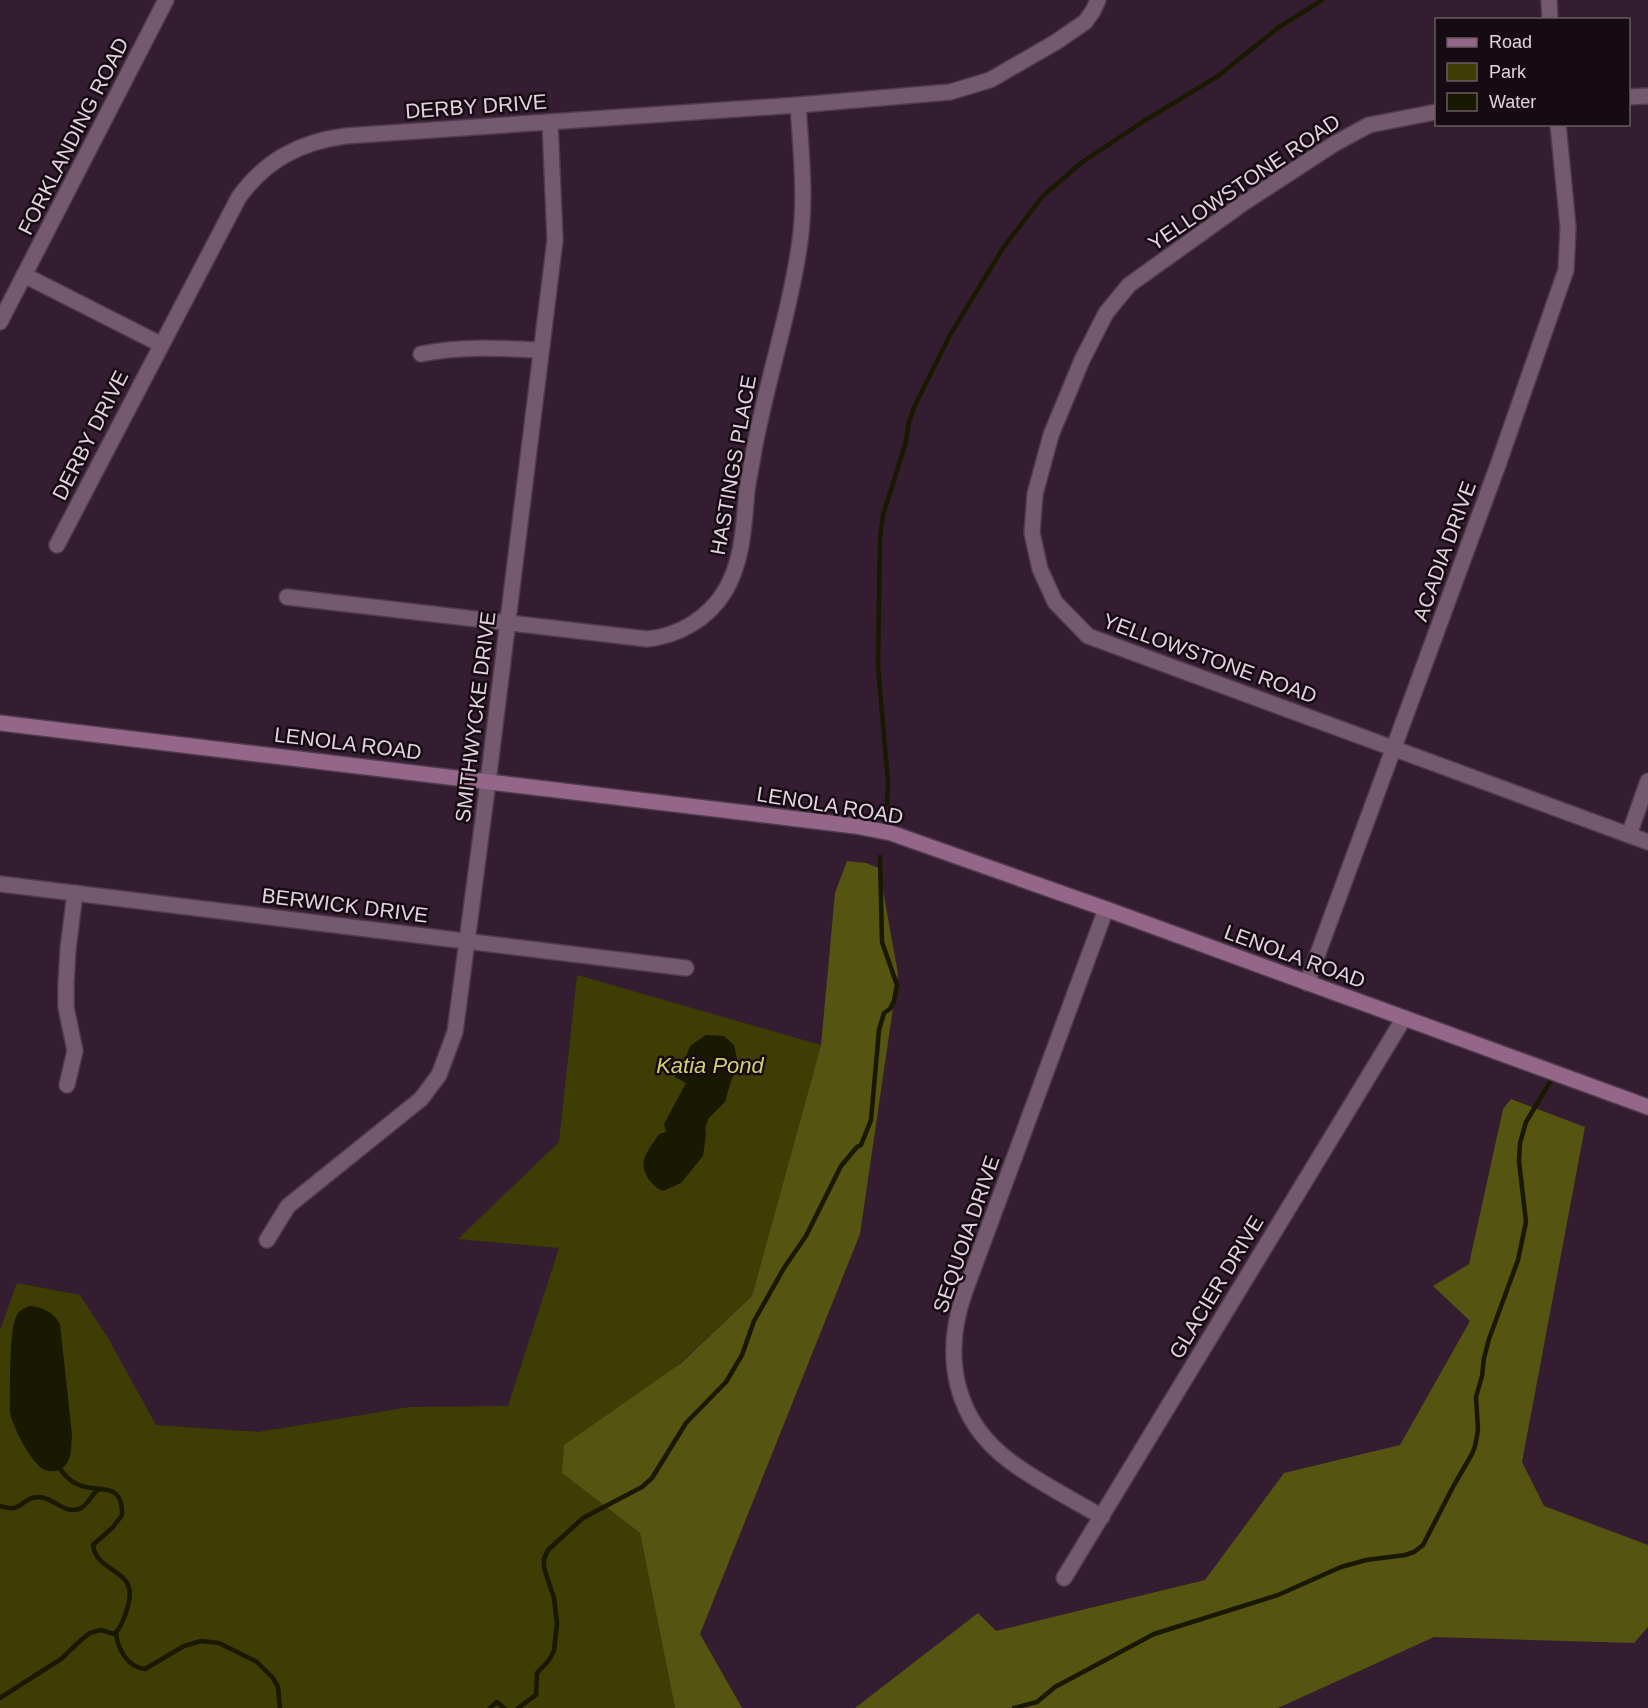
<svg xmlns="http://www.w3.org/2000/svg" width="1648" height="1708" viewBox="0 0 1648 1708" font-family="Helvetica,sans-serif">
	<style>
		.green { fill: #3e3d04 }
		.forest { fill: #555410 }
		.water { fill: #191800 }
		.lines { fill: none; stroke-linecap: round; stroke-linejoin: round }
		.stream { stroke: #191800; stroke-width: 4.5 }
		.minor-casing { stroke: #4f3b4b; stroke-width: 18 }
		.secondary-casing { stroke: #4f3b4b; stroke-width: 18 }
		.minor { stroke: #75596e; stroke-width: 15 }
		.secondary { stroke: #94668a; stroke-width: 15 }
		.labels { text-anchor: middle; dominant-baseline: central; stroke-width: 5; stroke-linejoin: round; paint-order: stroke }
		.street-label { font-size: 21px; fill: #e2d2de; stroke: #160b13 }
		.water-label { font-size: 22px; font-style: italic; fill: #d1d074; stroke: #160b13 }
	</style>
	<rect width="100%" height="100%" fill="#341d30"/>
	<path class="green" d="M 577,975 L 821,1045 L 752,1296 L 562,1473 L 640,1533 L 675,1708 L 0,1708 L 0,1330 L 17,1283 L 80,1295 L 108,1338 L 156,1425 L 258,1432 L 410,1407 L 508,1406 L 559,1248 L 458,1239 L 559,1142 Z"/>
	<g class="forest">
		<path d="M 847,861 L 866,863 L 879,868 L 898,974 L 860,1234 L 700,1634 L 742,1708 L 675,1708 L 640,1533 L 562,1473 L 564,1445 L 680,1364 L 752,1296 L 821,1045 L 835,893 Z"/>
		<path d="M 1511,1099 L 1585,1127 L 1522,1462 L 1544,1506 L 1648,1545 L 1648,1627 L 1634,1643 L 1434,1637 L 1278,1708 L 855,1708 L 978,1613 L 996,1631 L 1205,1580 L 1284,1473 L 1400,1445 L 1470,1321 L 1433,1286 L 1469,1264 L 1503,1109 Z"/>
	</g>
	<g class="water">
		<path d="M 706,1035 L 724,1036 L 734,1045 L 739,1068 L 732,1078 L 725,1102 L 709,1118 L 705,1128 L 706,1134 L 703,1156 L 681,1183 L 663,1191 C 652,1187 641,1172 644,1160 C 646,1151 655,1141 659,1134 L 666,1132 L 664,1124 L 686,1083 L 675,1077 L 678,1061 L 684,1062 L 690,1046 Z"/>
		<path d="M 30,1306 C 43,1307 54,1313 60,1324 L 72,1435 C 71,1443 72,1456 67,1463 C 61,1473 47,1474 39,1466 C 27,1454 14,1429 10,1413 C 10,1395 9,1331 16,1317 C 19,1310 24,1308 30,1306 Z"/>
	</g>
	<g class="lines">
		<g class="stream">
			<path d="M 887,804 L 888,783 L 878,665 L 880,538 L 883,515 L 905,445 L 909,422 L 915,405 L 950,335 L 1003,248 L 1042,197 L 1081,163 L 1144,121 L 1218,76 L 1279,27 L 1322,0"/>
			<path d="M 58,1466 C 64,1474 69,1481 79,1485 C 98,1493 123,1480 122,1515 L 113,1527 L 93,1545 C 97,1575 139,1567 128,1606 C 125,1615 123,1625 116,1632 C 117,1648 127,1667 145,1669 L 184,1646 L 201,1641 L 219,1643 L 257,1662 L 273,1678 L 278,1687 L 280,1708"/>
			<path d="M 0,1506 C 24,1514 20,1497 39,1497 C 53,1497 63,1514 79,1509 C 88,1506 91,1494 99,1489"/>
			<path d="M 0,1698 L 61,1659 L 81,1640 L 90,1633 L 101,1630 L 114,1634 L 116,1632"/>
			<path d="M 490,1708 L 497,1702 L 504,1708"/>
			<path d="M 518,1708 L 536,1695 L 537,1673 L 549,1660 L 554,1651 L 557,1623 L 554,1598 L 544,1568 L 544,1559 L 548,1550 L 583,1518 L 642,1487 L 652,1478 L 686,1423 L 726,1382 L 742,1355 L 754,1321 L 784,1268 L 806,1236 L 841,1166 L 857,1147 L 861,1145 L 871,1120 L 879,1030 L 884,1013 L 890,1009 L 894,1001 L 897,985 L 882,942 L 880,857"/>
			<path d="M 1014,1708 L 1037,1702 L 1055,1687 L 1154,1634 L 1278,1595 L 1341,1567 L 1366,1560 L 1405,1555 L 1414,1552 L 1423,1545 L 1454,1485 L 1472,1454 L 1475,1446 L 1478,1430 L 1476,1397 L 1482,1376 L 1484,1358 L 1489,1339 L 1518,1260 L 1526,1222 L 1519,1161 L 1520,1143 L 1526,1122 L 1550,1082"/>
		</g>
		<g class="minor-casing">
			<g id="minor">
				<path d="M 1549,0 L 1550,20"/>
				<path d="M 1628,97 L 1648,96"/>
				<path d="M 1436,112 L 1369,125 L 1334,144 L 1245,202 L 1129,285 L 1106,313 L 1082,360 L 1051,435 L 1035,494 L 1032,533 L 1040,569 L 1055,602 L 1088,636 L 1648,842"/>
				<path d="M 24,275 L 160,344"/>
				<path d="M 0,322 L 166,0"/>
				<path d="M 421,354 C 461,346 500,348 540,350"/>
				<path d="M 57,545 L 239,197 C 266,160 300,142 345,136 L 798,105 L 950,92 L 990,80 L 1056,42 L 1085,22 L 1093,11 L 1098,0"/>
				<path d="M 287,597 L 647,639 C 678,636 708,619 725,591 C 743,561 744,524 747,490 C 749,477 752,463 754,450 C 767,380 790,312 800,241 C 806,197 801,150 798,105"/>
				<path d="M 1629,835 L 1648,781"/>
				<path d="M 0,884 L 686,968"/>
				<path d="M 1307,983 L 1498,465 L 1566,270 L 1568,227 L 1558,124"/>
				<path d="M 67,1085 L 75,1051 L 66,1007 L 66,985 L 68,949 L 75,893"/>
				<path d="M 267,1240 L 288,1206 L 421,1099 L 439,1075 L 455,1032 L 488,782 L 555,240 L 550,122"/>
				<path d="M 1102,1517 C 1072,1499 1039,1483 1011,1462 C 955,1421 942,1358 964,1294 L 1106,909"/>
				<path d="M 1064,1578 L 1404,1018"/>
			</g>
		</g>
		<g class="secondary-casing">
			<path id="secondary" d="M 0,723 L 855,826 L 891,833 L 1106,909 L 1648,1107"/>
		</g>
		<use href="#minor" class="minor"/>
		<use href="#secondary" class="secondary"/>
	</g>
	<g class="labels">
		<g class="street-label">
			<text transform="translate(476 106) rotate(-4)">DERBY DRIVE</text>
			<text transform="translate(73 136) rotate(-63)">FORKLANDING ROAD</text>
			<text transform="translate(1244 182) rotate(-34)">YELLOWSTONE ROAD</text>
			<text transform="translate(90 435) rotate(-63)">DERBY DRIVE</text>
			<text transform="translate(733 465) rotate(-80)">HASTINGS PLACE</text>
			<text transform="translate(1444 551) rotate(-70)">ACADIA DRIVE</text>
			<text transform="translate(1210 658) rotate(20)">YELLOWSTONE ROAD</text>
			<text transform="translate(475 717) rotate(-83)">SMITHWYCKE DRIVE</text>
			<text transform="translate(348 743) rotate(7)">LENOLA ROAD</text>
			<text transform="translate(830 805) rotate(9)">LENOLA ROAD</text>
			<text transform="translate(345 905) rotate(7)">BERWICK DRIVE</text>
			<text transform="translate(1295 956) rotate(20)">LENOLA ROAD</text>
			<text transform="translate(966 1234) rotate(-71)">SEQUOIA DRIVE</text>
			<text transform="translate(1216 1287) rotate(-59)">GLACIER DRIVE</text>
		</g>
		<g class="water-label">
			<text x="710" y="1065">Katia Pond</text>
		</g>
	</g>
	<rect x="1435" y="18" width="195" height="108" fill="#160b13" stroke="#685b64" stroke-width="1.5"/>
	<rect x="1447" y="38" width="30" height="9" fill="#94668a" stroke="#685b64" stroke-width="1.5"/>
	<text x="1489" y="48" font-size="18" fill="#e2d2de">Road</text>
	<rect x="1447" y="63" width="30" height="18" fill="#3e3d04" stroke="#685b64" stroke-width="1.5"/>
	<text x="1489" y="78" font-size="18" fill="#e2d2de">Park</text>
	<rect x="1447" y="93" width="30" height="18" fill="#191800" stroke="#685b64" stroke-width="1.5"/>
	<text x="1489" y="108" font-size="18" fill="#e2d2de">Water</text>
</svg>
